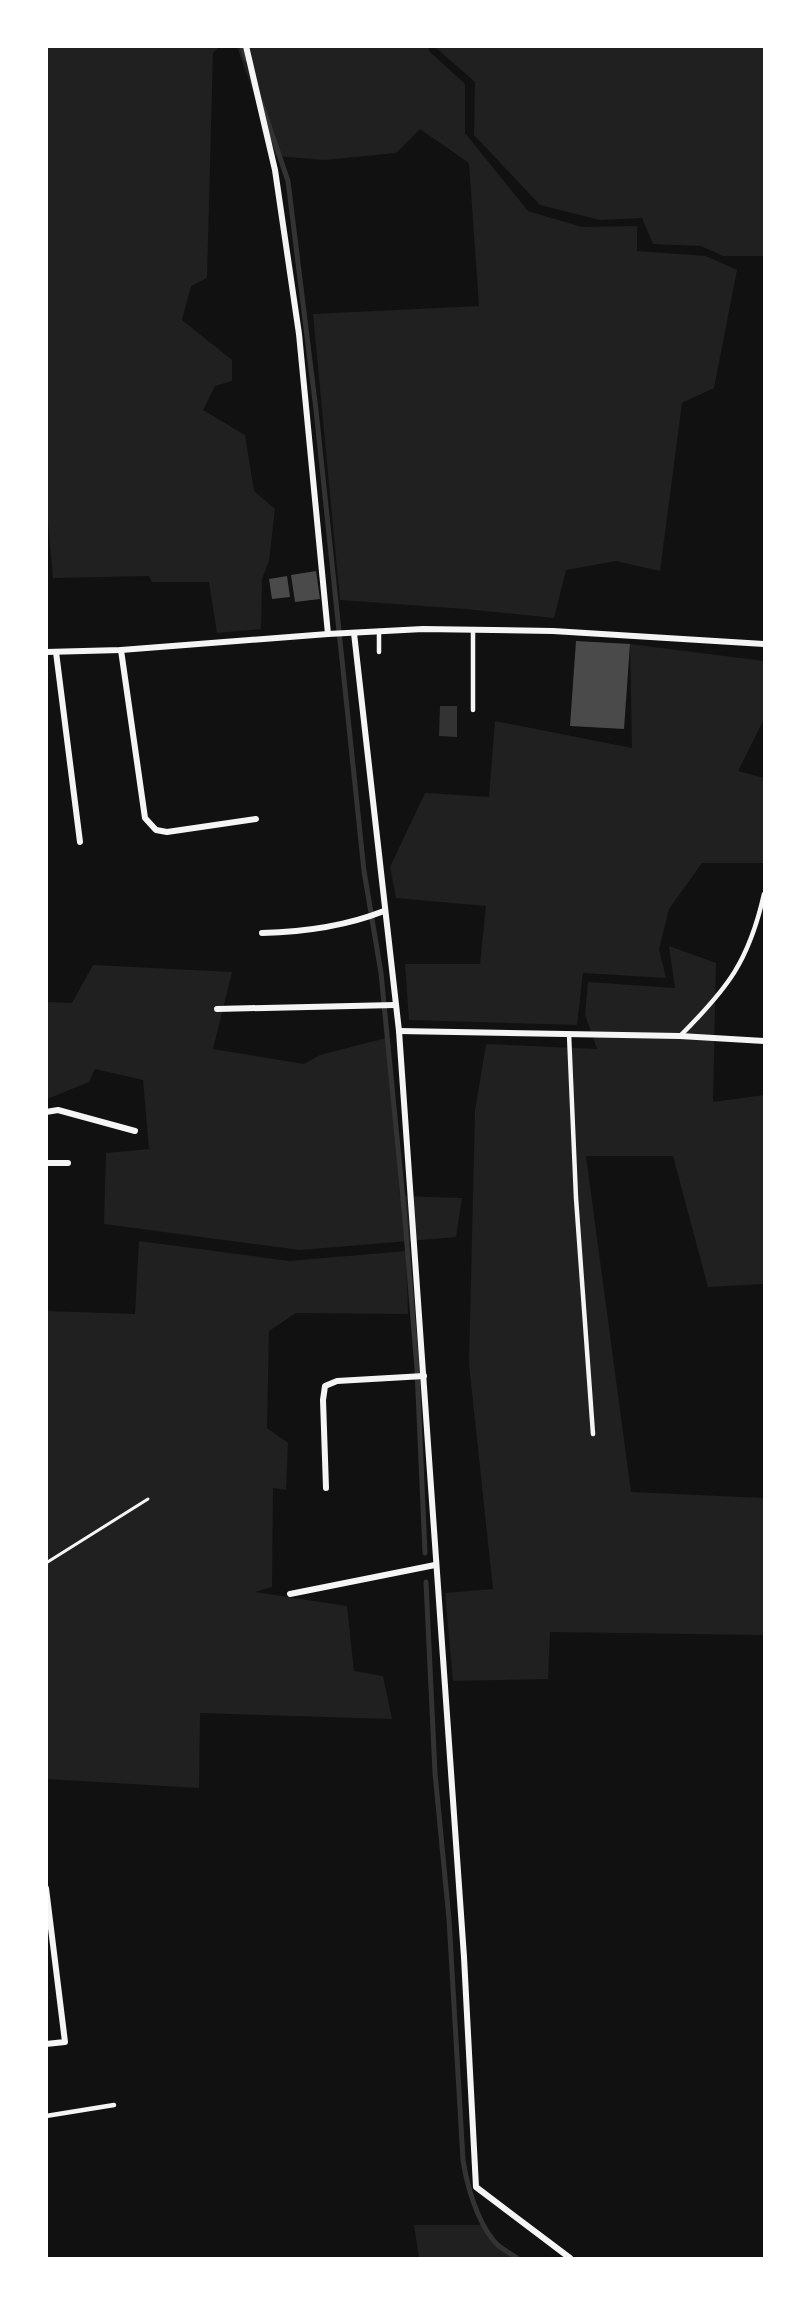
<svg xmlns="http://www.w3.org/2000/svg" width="811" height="2305" viewBox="0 0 811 2305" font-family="Mulish,sans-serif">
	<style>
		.green { fill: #202020 }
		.water { fill: #333 }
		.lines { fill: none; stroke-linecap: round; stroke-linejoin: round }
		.stream { stroke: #333; stroke-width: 5 }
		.building { fill: #4a4a4a }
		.path { stroke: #f5f5f5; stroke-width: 3 }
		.service { stroke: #f5f5f5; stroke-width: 4.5 }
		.minor { stroke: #f5f5f5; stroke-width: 6 }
	</style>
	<rect width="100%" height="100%" fill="#111"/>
	<g class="green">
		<path d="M 46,47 L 219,47 L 213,53 L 207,278 L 191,286 L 182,320 L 232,360 L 232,381 L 215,386 L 203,410 L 245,435 L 254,491 L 275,509 L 269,561 L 262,579 L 261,629 L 217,633 L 209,582 L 152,582 L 149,576 L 53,578 L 46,500 Z"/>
		<path d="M 237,47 L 428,47 L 429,51 L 465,84 L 465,133 L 528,211 L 582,227 L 637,226 L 637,251 L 706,256 L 737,270 L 714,388 L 682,403 L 660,571 L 616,561 L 566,570 L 554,618 L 465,609 L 340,600 L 313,314 L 479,306 L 469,163 L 420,129 L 396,153 L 325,160 L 276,156 Z"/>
		<path d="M 435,47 L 764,47 L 764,256 L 723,256 L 701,246 L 653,244 L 642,218 L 600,220 L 540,205 L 474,135 L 475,82 Z"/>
		<path d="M 630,644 L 764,661 L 764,719 L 738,771 L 764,778 L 764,863 L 702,863 L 669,909 L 659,949 L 666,978 L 583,973 L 577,1025 L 409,1020 L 405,964 L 480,964 L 486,906 L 396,898 L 390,867 L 425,793 L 489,797 L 495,721 L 632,748 Z"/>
		<path d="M 669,946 L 716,963 L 713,1102 L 764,1095 L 764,1284 L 708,1287 L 673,1156 L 586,1156 L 631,1492 L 764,1498 L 764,1635 L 550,1632 L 548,1679 L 453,1681 L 445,1593 L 493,1589 L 469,1364 L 475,1111 L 486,1044 L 597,1049 L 585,1015 L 588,982 L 675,988 Z"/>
		<path d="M 93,965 L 232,972 L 213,1049 L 304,1064 L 320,1055 L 386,1038 L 400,1196 L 462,1198 L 456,1237 L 300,1250 L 104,1224 L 106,1153 L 149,1149 L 143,1080 L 95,1069 L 89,1082 L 47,1099 L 47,1002 L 72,1003 Z"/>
		<path d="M 139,1241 L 289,1261 L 406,1251 L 408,1314 L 296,1313 L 269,1331 L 267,1428 L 288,1443 L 286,1490 L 273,1488 L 272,1587 L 255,1592 L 347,1606 L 354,1671 L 383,1676 L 392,1719 L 200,1713 L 199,1788 L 47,1779 L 46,1311 L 135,1314 Z"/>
		<path d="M 414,2225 L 485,2225 L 494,2242 L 517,2258 L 419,2258 Z"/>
	</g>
	<path class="water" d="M 440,706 L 457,706 L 457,737 L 439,736 Z"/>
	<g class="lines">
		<g class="stream">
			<path d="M 242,46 L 246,59"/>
			<path d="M 261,102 L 288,181 L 316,410 L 364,871 L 381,973 L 405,1220 L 417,1369 L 425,1553"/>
			<path d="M 426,1582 L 435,1773 L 449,1919 L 463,2160 C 467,2186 477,2221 494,2241 C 499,2248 510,2253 517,2258"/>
		</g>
	</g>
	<g class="building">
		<path d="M 316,571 L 320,599 L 295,602 L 291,575 Z"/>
		<path d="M 287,576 L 290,597 L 272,599 L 269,579 Z"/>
		<path d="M 576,641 L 630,644 L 624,729 L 570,726 Z"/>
	</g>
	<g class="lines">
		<path class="path" d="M 46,1563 L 148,1499"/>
		<g class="service">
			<path d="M 379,652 L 379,631"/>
			<path d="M 473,710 L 473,630"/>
			<path d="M 569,1034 L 576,1198 L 593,1434"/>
			<path d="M 680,1036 C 728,988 749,961 764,894"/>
			<path d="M 46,2116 L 114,2105"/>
		</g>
		<g class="minor">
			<path d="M 246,46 L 275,170 L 299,334 L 328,634"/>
			<path d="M 354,633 L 399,1031 L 464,1957 L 476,2187 L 570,2258"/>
			<path d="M 121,650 L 145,818 L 156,830 L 167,832 L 256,819"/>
			<path d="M 46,652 L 121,650 L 328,634 L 423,629 L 553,631 L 764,644"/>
			<path d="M 56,652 L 80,842"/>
			<path d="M 262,933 C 303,932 346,926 384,911"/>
			<path d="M 217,1009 L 395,1005"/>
			<path d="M 399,1031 L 680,1036 L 764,1041"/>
			<path d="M 46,1112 L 58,1110 L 135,1131"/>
			<path d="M 46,1163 L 68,1163"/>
			<path d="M 326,1488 L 323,1400 L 325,1386 L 337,1381 L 424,1376"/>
			<path d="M 290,1594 L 435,1565"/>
			<path d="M 46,1888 L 65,2042 L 46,2044"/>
		</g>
	</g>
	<rect width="811" height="2305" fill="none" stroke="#ffffff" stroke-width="96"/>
</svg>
